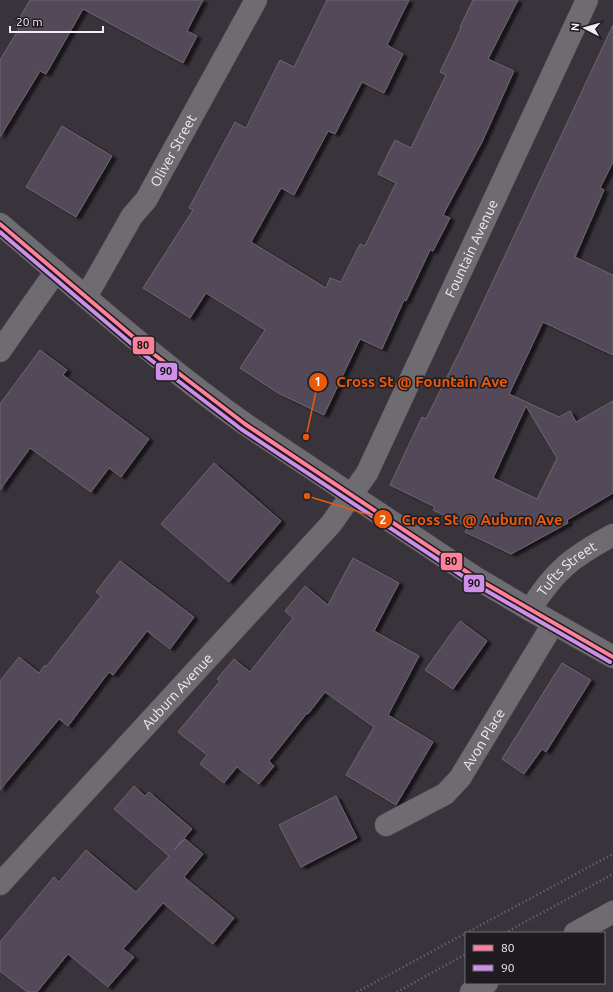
<svg xmlns="http://www.w3.org/2000/svg" width="613" height="992" viewBox="0 0 613 992" font-family="Ubuntu,sans-serif">
	<style>
		.building { fill: #524a59; stroke: #6b676e; fill-rule: evenodd; filter: url(#shadow) }
		.lines { fill: none; stroke-linecap: round; stroke-linejoin: round }
		.minor-casing { stroke: #57525a; stroke-width: 23 }
		.tertiary-casing { stroke: #57525a; stroke-width: 23 }
		.path { stroke: #726f75; stroke-width: 2.5; stroke-dasharray: 1 3; stroke-linecap: butt }
		.minor { stroke: #6e6b71; stroke-width: 22 }
		.tertiary { stroke: #6e6b71; stroke-width: 22 }
		.bus-1-casing { stroke: #1e1b21; stroke-width: 7 }
		.bus-2-casing { stroke: #1e1b21; stroke-width: 7 }
		.bus-1 { stroke: #ff8098; stroke-width: 4 }
		.bus-2 { stroke: #ce8fe9; stroke-width: 4 }
		.labels { text-anchor: middle; dominant-baseline: central; stroke-width: 3; stroke-linejoin: round; paint-order: stroke }
		.street-label { font-size: 14px; fill: #f1ecf6; stroke: #1e1b21 }
		.leader { fill: none; stroke: #e8590c; stroke-width: 1.5 }
		.callout-dot { fill: #e8590c; stroke: #1e1b21; stroke-width: 1.5 }
		.mark-label { font-size: 12px; text-anchor: middle; font-weight: bold; fill: #fff }
		.callout-label { font-size: 15px; text-anchor: middle; font-weight: bold; fill: #e8590c; stroke: #1e1b21; stroke-width: 3; stroke-linejoin: round; paint-order: stroke }
		.line-badge { stroke: #1e1b21; stroke-width: 1.5 }
		.pale-badge-label { font-size: 11px; text-anchor: middle; font-weight: bold; fill: #111 }
	</style>
	<defs>
		<filter id="shadow"><feDropShadow dx="4.5" dy="2.5" stdDeviation="1" flood-color="#0009"/></filter>
	</defs>
	<rect width="100%" height="100%" fill="#39343c"/>
	<g class="building">
		<path d="M 30,0 L 203,0 L 187,31 L 197,36 L 183,63 L 83,9 L 46,74 L 40,71 L 0,137 L 0,60 L 19,29 L 15,26 Z"/>
		<path d="M 327,0 L 409,0 L 387,45 L 403,54 L 384,93 L 362,82 L 335,134 L 328,131 L 294,195 L 281,188 L 251,242 L 326,288 L 330,278 L 341,282 L 360,244 L 365,246 L 396,183 L 378,174 L 395,140 L 411,148 L 446,75 L 440,72 L 461,28 L 460,27 L 473,0 L 518,0 L 488,59 L 514,71 L 482,142 L 443,215 L 450,218 L 433,251 L 430,250 L 406,301 L 404,300 L 382,349 L 360,339 L 324,415 L 278,393 L 240,368 L 265,330 L 206,293 L 190,318 L 143,288 L 193,210 L 189,208 L 235,122 L 246,128 L 280,60 L 294,67 Z"/>
		<path d="M 613,25 L 613,162 L 600,188 L 604,190 L 575,257 L 613,275 L 613,355 L 543,322 L 509,394 L 559,417 L 570,411 L 576,422 L 613,401 L 613,493 L 567,520 L 568,523 L 511,554 L 465,532 L 468,527 L 433,510 L 435,507 L 390,485 L 422,417 L 426,419 L 463,345 ZM 526,406 L 557,458 L 537,499 L 493,478 Z"/>
		<path d="M 62,126 L 112,156 L 76,217 L 26,187 Z"/>
		<path d="M 40,350 L 67,370 L 63,375 L 149,439 L 121,477 L 109,468 L 91,492 L 30,448 L 0,490 L 0,404 Z"/>
		<path d="M 214,463 L 281,521 L 229,582 L 161,524 Z"/>
		<path d="M 353,558 L 399,583 L 374,631 L 419,656 L 388,715 L 433,742 L 396,805 L 346,775 L 374,727 L 325,692 L 308,714 L 307,713 L 269,761 L 274,766 L 259,784 L 237,767 L 224,783 L 200,764 L 207,755 L 178,732 L 220,681 L 217,679 L 234,659 L 250,672 L 293,618 L 285,611 L 305,586 L 328,605 Z"/>
		<path d="M 120,561 L 194,617 L 170,649 L 147,631 L 113,675 L 109,672 L 68,726 L 59,719 L 0,790 L 0,681 L 19,657 L 39,673 L 45,665 L 46,667 L 101,596 L 96,592 Z"/>
		<path d="M 460,621 L 487,641 L 453,689 L 425,670 Z"/>
		<path d="M 562,663 L 591,680 L 546,752 L 542,749 L 524,774 L 502,759 Z"/>
		<path d="M 134,786 L 145,796 L 149,792 L 192,829 L 174,850 L 185,839 L 203,854 L 184,877 L 234,918 L 213,944 L 163,903 L 123,949 L 134,957 L 108,987 L 68,954 L 37,992 L 27,992 L 0,971 L 0,942 L 54,877 L 59,882 L 86,850 L 136,892 L 169,856 L 114,809 Z"/>
		<path d="M 336,796 L 357,838 L 301,867 L 279,825 Z"/>
	</g>
	<g class="lines">
		<g class="minor-casing">
			<g id="minor">
				<path id="s1" d="M 86,297 L 132,216 L 146,200 L 256,0"/>
				<path d="M 0,351 L 56,271"/>
				<path id="s2" d="M 530,610 C 554,571 572,557 613,535"/>
				<path id="s3" d="M 386,825 L 445,794 L 460,778 L 553,624"/>
				<path id="s4" d="M 0,884 L 331,524 L 367,473 L 587,0"/>
				<path d="M 575,933 L 613,912"/>
				<path d="M 471,992 L 487,983"/>
			</g>
		</g>
		<g class="tertiary-casing">
			<path id="tertiary" d="M 0,224 C 81,292 159,363 245,424 L 476,578 L 530,610 L 613,657"/>
		</g>
		<g class="path">
			<path d="M 466,933 L 613,854"/>
			<path d="M 505,933 L 613,874"/>
			<path d="M 357,992 L 466,933"/>
			<path d="M 397,992 L 466,954"/>
		</g>
		<use href="#minor" class="minor"/>
		<use href="#tertiary" class="tertiary"/>
		<g class="bus-1-casing">
			<path id="bus-1" d="M 0,224 L 151,352 L 245,424 L 476,578 L 613,657"/>
		</g>
		<g class="bus-2-casing">
			<path id="bus-2" d="M 0,232 L 147,357 L 241,429 L 473,583 L 610,662"/>
		</g>
		<use href="#bus-1" class="bus-1"/>
		<use href="#bus-2" class="bus-2"/>
	</g>
	<g class="labels">
		<g class="street-label">
			<text stroke="none"><textPath href="#s1" startOffset="171">Oliver Street</textPath></text>
			<text stroke="none"><textPath href="#s4" startOffset="799">Fountain Avenue</textPath></text>
			<text stroke="none"><textPath href="#s2" startOffset="56">Tufts Street</textPath></text>
			<text stroke="none"><textPath href="#s4" startOffset="262">Auburn Avenue</textPath></text>
			<text stroke="none"><textPath href="#s3" startOffset="134">Avon Place</textPath></text>
		</g>
	</g>
	<path class="leader" d="M306 437L318 382M307 496L383 519"/>
	<g class="callout-dot">
		<circle cx="306" cy="437" r="4"/>
		<circle cx="307" cy="496" r="4"/>
		<circle cx="318" cy="382" r="10"/>
		<circle cx="383" cy="519" r="10"/>
	</g>
	<g class="mark-label">
		<text x="318" y="386">1</text>
		<text x="383" y="524">2</text>
	</g>
	<g class="callout-label">
		<text x="422" y="387">Cross St @ Fountain Ave</text>
		<text x="482" y="525">Cross St @ Auburn Ave</text>
	</g>
	<g class="line-badge">
		<rect x="132" y="336" width="23" height="19" rx="4" fill="#ff8098"/>
		<rect x="155" y="362" width="23" height="19" rx="4" fill="#ce8fe9"/>
		<rect x="440" y="552" width="23" height="19" rx="4" fill="#ff8098"/>
		<rect x="463" y="574" width="22" height="19" rx="4" fill="#ce8fe9"/>
	</g>
	<g class="pale-badge-label">
		<text x="143" y="349">80</text>
		<text x="166" y="375">90</text>
		<text x="451" y="565">80</text>
		<text x="474" y="587">90</text>
	</g>
	<rect x="465" y="932" width="140" height="52" fill="#1e1b21" stroke="#726f76"/>
	<rect x="473" y="945" width="20" height="6" fill="#ff8098" stroke="#726f76"/>
	<text x="501" y="952" font-size="12" fill="#f1ecf6">80</text>
	<rect x="473" y="965" width="20" height="6" fill="#ce8fe9" stroke="#726f76"/>
	<text x="501" y="972" font-size="12" fill="#f1ecf6">90</text>
	<g transform="translate(585 28) rotate(276)" stroke="#1e1b21" stroke-width="3" paint-order="stroke">
	<path d="M0-3L7 15L0 10L-7 15Z" fill="#f1ecf6"/>
	<text y="-6" font-size="11" font-weight="bold" text-anchor="middle" fill="#f1ecf6">N</text>
	</g>
	<path d="M10 26v6h93v-6" fill="none" stroke="#f1ecf6" stroke-width="2"/>
	<text x="16" y="26" font-size="12" fill="#f1ecf6" stroke="#1e1b21" stroke-width="3" paint-order="stroke">20 m</text>
</svg>
